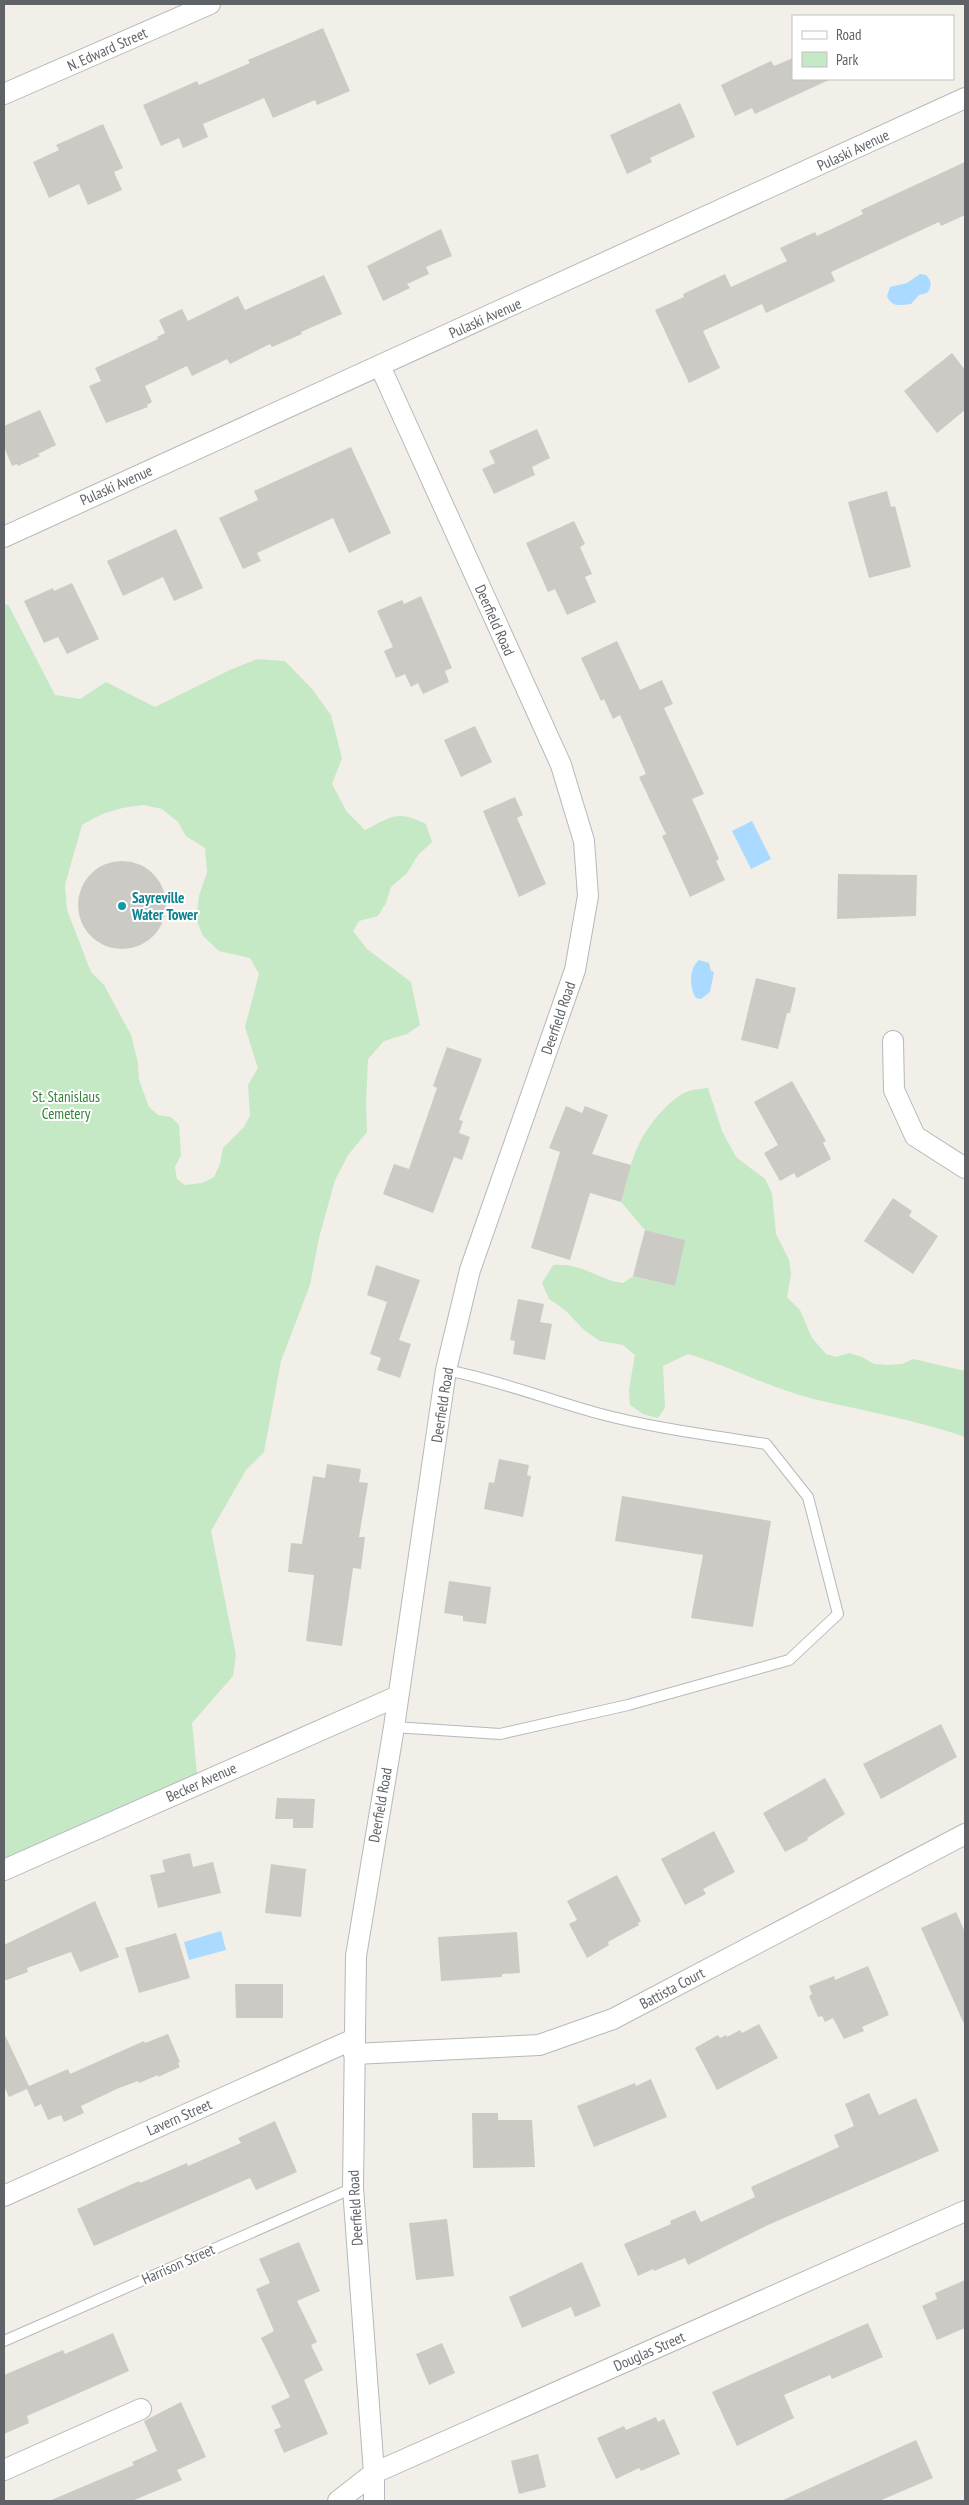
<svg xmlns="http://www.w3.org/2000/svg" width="969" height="2505" viewBox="0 0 969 2505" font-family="'PT Sans Narrow',sans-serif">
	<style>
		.green { fill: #c5e8c5; fill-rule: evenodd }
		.water { fill: #aadaff }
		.building { fill: #cccac5 }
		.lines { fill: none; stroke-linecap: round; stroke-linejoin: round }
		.service-casing { stroke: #b5b8bc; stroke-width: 12 }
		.minor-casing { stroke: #b5b8bc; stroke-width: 22 }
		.service { stroke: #fff; stroke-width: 10 }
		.minor { stroke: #fff; stroke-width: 20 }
		.culture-dot { fill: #0f9aa8; stroke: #fff; stroke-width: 2 }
		.labels { text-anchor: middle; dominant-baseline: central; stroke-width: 4; stroke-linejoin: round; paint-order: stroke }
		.street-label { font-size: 15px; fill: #5f6368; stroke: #fff }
		.culture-label { font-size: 15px; font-weight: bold; fill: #0d838f; stroke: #fff; text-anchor: start }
		.park-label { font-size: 15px; fill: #348238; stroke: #fff }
	</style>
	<rect width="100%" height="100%" fill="#f1efe8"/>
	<g class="green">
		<path d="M 4,603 L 9,606 L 55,695 L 80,699 L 106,682 L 155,707 L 232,669 L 257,659 L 285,661 L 312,689 L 331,715 L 342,758 L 332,784 L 347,812 L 365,830 C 393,816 397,810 426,824 L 432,842 L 418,855 L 407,873 L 391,887 L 386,903 L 378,916 L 359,921 L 353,931 L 367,949 L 411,982 L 420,1025 L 407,1034 L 384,1041 L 368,1059 L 366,1103 L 367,1132 L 348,1155 L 335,1180 L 319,1238 L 310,1285 L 281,1361 L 264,1452 L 246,1470 L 211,1531 L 236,1655 L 233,1676 L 192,1723 L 198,1784 L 4,1870 ZM 144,805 L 162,809 L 178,822 L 186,836 L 205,848 L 207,872 L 199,896 L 196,919 L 203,936 L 219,951 L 250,958 L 259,974 L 245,1027 L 258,1068 L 248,1085 L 250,1115 L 244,1127 L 223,1148 L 220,1164 L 214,1177 L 202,1183 L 185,1185 L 177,1179 L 175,1167 L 181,1155 L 179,1125 L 171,1117 L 158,1115 L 149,1107 L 139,1080 L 138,1063 L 131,1035 L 104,985 L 91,972 L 67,910 L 65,885 L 82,825 C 102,812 120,807 144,805 Z"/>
		<path d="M 708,1088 L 722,1131 L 736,1157 L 765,1179 L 772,1193 L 776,1234 L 789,1260 L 791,1275 L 787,1297 L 800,1310 L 812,1338 L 826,1354 L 836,1357 L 849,1353 L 862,1357 L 874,1364 L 887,1365 L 902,1364 L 913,1359 L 965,1371 L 965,1437 C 915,1419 862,1411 810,1398 C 768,1387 729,1366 688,1354 L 663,1366 L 665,1408 L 658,1418 L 643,1414 L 630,1405 L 629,1389 L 635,1355 L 623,1345 L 600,1341 L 584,1330 L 565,1310 L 549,1299 L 542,1283 L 553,1265 C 584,1263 595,1279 623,1283 L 633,1276 L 675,1286 L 684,1240 L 645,1230 L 621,1202 C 631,1163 635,1139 664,1109 C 671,1102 679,1094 689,1091 C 695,1089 702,1089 708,1088 Z"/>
	</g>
	<g class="water">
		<path d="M 920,274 L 926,275 C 932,281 932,287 927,293 L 919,295 L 911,304 C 901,305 892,308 887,296 L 890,287 L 907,283 Z"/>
		<path d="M 752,821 L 771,859 L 751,869 L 732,831 Z"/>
		<path d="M 699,960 L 709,963 L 711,971 L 714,972 L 710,992 L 701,999 L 696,998 C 690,989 688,969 699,960 Z"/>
		<path d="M 221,1931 L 226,1950 L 189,1960 L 184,1942 Z"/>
	</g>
	<g class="building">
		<path d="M 323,28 L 350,91 L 317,105 L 315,100 L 273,118 L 264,98 L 203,124 L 208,137 L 183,148 L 179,138 L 161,146 L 143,105 L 197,81 L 199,85 L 250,63 L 248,60 Z"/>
		<path d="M 793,58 L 793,79 L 831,79 L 755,114 L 752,108 L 735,116 L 721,85 L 771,61 L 774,66 Z"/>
		<path d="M 680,103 L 695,137 L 650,158 L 652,162 L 627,174 L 610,135 Z"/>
		<path d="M 103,124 L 123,168 L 114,172 L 122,190 L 88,205 L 79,184 L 49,198 L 33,162 L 59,150 L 56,145 Z"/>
		<path d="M 965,162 L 965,215 L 941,226 L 939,222 L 831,272 L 835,281 L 766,313 L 762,304 L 703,331 L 720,368 L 689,383 L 655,310 L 684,297 L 683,294 L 725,274 L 731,287 L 787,261 L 780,248 L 815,232 L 817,236 L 863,214 L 861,210 Z"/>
		<path d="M 441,229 L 452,256 L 426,267 L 429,274 L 407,284 L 410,288 L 383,301 L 367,266 Z"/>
		<path d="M 324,275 L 342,314 L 301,332 L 302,334 L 272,347 L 270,344 L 230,364 L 227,359 L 192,376 L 187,366 L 145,386 L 152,402 L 147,405 L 148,407 L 106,423 L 89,386 L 101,381 L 95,368 L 158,339 L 157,337 L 165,333 L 159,320 L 182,309 L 188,321 L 238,296 L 245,310 Z"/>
		<path d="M 952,353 L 965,370 L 965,410 L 937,433 L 904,391 Z"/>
		<path d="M 40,410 L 56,445 L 38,454 L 40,456 L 18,466 L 17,464 L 12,466 L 4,447 L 4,426 Z"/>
		<path d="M 537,429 L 550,458 L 532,467 L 535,475 L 494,494 L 482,469 L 495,463 L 489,451 Z"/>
		<path d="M 351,447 L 391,533 L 349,553 L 333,518 L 257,553 L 261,561 L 243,569 L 219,518 L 258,500 L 254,491 Z"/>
		<path d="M 887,491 L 891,507 L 895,506 L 911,567 L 869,578 L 848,502 Z"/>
		<path d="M 574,521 L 585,544 L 580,547 L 592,574 L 585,577 L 596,602 L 567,615 L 555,589 L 548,592 L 526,543 Z"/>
		<path d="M 176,529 L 203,588 L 174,601 L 163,577 L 123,596 L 107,561 Z"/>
		<path d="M 72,583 L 99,639 L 67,654 L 58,637 L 44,643 L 24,601 L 53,588 L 54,591 Z"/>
		<path d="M 421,596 L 452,668 L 445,671 L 449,682 L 423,694 L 418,683 L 411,687 L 405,674 L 396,678 L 384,651 L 393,647 L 377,611 L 402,600 L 404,604 Z"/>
		<path d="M 617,641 L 640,690 L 662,680 L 673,704 L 664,708 L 704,794 L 692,799 L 719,859 L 716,861 L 725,880 L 690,897 L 662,836 L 666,834 L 639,777 L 646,774 L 620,715 L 613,719 L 604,699 L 601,701 L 581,658 Z"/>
		<path d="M 475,726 L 492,762 L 461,777 L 444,740 Z"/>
		<path d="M 515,797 L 523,815 L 517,818 L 546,884 L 519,897 L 483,811 Z"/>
		<circle cx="122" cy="905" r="44"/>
		<path d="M 838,874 L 917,875 L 916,916 L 837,919 Z"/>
		<path d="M 756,978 L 796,988 L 790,1013 L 787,1013 L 778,1049 L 741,1040 Z"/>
		<path d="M 447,1047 L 482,1059 L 459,1120 L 463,1121 L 459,1133 L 470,1137 L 462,1160 L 454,1157 L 433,1213 L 383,1194 L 394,1164 L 409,1169 L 437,1088 L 433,1086 Z"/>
		<path d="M 792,1081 L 826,1141 L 823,1143 L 831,1159 L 797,1178 L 794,1173 L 780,1181 L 764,1153 L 778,1145 L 754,1102 Z"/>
		<path d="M 566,1106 L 582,1113 L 585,1106 L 608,1115 L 592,1154 L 631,1165 L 621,1202 L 590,1193 L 570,1260 L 531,1248 L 560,1152 L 549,1148 Z"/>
		<path d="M 893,1198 L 912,1211 L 909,1216 L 938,1236 L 913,1274 L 864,1241 Z"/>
		<path d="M 645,1230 L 685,1240 L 675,1286 L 633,1276 Z"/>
		<path d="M 376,1265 L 420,1280 L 399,1340 L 411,1344 L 400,1378 L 377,1370 L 381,1358 L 370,1354 L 387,1302 L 367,1295 Z"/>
		<path d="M 518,1299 L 544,1304 L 540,1322 L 552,1324 L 545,1360 L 513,1354 L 515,1341 L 510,1340 Z"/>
		<path d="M 499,1459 L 529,1465 L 527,1475 L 531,1476 L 523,1517 L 484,1509 L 489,1482 L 494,1483 Z"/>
		<path d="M 327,1464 L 361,1469 L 359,1482 L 368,1483 L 359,1537 L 365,1537 L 361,1569 L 353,1568 L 342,1646 L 306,1641 L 314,1575 L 288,1572 L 291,1543 L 302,1544 L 313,1476 L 325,1478 Z"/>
		<path d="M 622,1496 L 771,1521 L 753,1627 L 691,1618 L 703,1555 L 615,1541 Z"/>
		<path d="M 449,1581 L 491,1587 L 486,1624 L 463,1621 L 463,1616 L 444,1613 Z"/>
		<path d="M 941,1724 L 957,1757 L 881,1799 L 863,1764 Z"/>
		<path d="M 825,1778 L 845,1814 L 807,1838 L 808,1840 L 785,1852 L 763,1813 Z"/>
		<path d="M 277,1798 L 315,1799 L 313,1828 L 293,1828 L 293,1819 L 275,1819 Z"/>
		<path d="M 714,1831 L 735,1872 L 703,1889 L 706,1894 L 685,1905 L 661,1859 Z"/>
		<path d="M 190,1853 L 193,1867 L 213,1862 L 221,1893 L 158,1908 L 150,1875 L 165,1872 L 162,1860 Z"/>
		<path d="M 271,1864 L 306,1869 L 301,1917 L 265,1913 Z"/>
		<path d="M 617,1875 L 641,1921 L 638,1923 L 639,1925 L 608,1942 L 609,1945 L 587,1958 L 569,1924 L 577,1920 L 567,1901 Z"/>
		<path d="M 95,1901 L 119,1957 L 80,1972 L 71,1952 L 27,1968 L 28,1972 L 4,1981 L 4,1945 Z"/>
		<path d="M 956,1912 L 965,1932 L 965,2026 L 921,1928 Z"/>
		<path d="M 517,1932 L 520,1973 L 502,1974 L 502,1977 L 441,1981 L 438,1937 Z"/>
		<path d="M 176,1933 L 190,1978 L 139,1993 L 125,1948 Z"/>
		<path d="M 868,1966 L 889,2015 L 862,2027 L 864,2031 L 844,2039 L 833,2018 L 825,2022 L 822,2016 L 818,2017 L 809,1996 L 812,1994 L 809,1986 L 834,1976 L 835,1980 Z"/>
		<path d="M 235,1984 L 283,1984 L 283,2018 L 236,2018 Z"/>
		<path d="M 759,2024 L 778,2058 L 717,2090 L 695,2048 L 718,2035 L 720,2038 L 726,2035 L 727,2037 L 740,2030 L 742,2033 Z"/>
		<path d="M 4,2033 L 29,2086 L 68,2069 L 70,2074 L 144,2041 L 145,2043 L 168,2034 L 180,2062 L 178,2063 L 180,2067 L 158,2077 L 158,2075 L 139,2083 L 138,2081 L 119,2088 L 81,2106 L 84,2113 L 64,2122 L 61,2115 L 48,2120 L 41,2104 L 35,2107 L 27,2089 L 9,2097 L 4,2086 Z"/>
		<path d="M 651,2079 L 667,2117 L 594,2147 L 577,2106 L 635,2083 L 636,2086 Z"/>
		<path d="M 869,2093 L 879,2115 L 916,2098 L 939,2151 L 768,2225 L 688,2265 L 685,2258 L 654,2271 L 653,2269 L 638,2276 L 624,2244 L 671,2224 L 670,2221 L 695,2210 L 701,2222 L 755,2197 L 751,2187 L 839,2147 L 834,2135 L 854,2126 L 845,2104 Z"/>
		<path d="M 472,2113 L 498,2113 L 498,2120 L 532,2120 L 535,2167 L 473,2168 Z"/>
		<path d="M 275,2121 L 297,2172 L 256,2190 L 250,2178 L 94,2246 L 77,2209 L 139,2181 L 140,2183 L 187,2163 L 188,2166 L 241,2143 L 238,2138 Z"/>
		<path d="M 447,2219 L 454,2276 L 416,2280 L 409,2223 Z"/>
		<path d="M 299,2242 L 320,2291 L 297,2301 L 317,2342 L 311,2345 L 323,2370 L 304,2380 L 328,2434 L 284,2453 L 274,2430 L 281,2427 L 271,2406 L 290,2397 L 261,2338 L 274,2331 L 256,2289 L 270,2283 L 259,2259 Z"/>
		<path d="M 582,2262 L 601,2306 L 575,2317 L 571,2307 L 522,2328 L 509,2297 Z"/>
		<path d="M 965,2280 L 965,2328 L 937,2340 L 922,2306 L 937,2299 L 935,2293 Z"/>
		<path d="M 868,2323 L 883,2357 L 832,2379 L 830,2375 L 784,2395 L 794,2418 L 737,2446 L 712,2392 Z"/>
		<path d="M 113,2333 L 129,2371 L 27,2416 L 29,2423 L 4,2434 L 4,2375 L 63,2350 L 65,2354 Z"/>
		<path d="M 442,2343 L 455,2373 L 429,2385 L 416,2354 Z"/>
		<path d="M 181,2402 L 206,2457 L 177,2470 L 182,2480 L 132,2501 L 49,2501 L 134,2465 L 132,2462 L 157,2451 L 144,2421 Z"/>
		<path d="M 656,2417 L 658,2422 L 664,2419 L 680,2454 L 641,2471 L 639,2468 L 616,2479 L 597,2438 L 624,2426 L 626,2430 Z"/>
		<path d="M 916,2440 L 933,2478 L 879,2501 L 781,2501 Z"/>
		<path d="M 538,2454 L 546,2487 L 519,2494 L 511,2461 Z"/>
	</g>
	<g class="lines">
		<g class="service-casing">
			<g id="service">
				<path d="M 394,1727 L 500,1734 L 628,1705 L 789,1660 L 838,1614 L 808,1497 L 766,1444 C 709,1435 652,1428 597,1413 C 546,1399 498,1380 446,1370"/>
				<path d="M 4,2341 L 353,2188"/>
			</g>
		</g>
		<g class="minor-casing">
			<g id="minor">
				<path d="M 4,94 L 210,4"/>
				<path d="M 4,537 L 965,98"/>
				<path d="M 893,1041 L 894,1090 L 915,1136 L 965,1168"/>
				<path d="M 4,1870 L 398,1696"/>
				<path d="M 354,2054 L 539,2045 L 613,2019 L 965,1834"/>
				<path d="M 4,2196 L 354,2039"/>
				<path d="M 4,2470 L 141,2409"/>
				<path d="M 338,2501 L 374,2473 L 965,2211"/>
				<path d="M 374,2501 L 374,2473 L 353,2188 L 356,1956 L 394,1727 L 446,1370 L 470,1270 L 575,970 L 588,896 L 584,841 L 561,765 L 380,366"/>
			</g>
		</g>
		<use href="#service" class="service"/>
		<use href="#minor" class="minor"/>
	</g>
	<circle class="culture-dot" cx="122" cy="906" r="5"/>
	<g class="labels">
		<g class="street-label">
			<text transform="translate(107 49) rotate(-24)">N. Edward Street</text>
			<text transform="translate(853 150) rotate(-25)">Pulaski Avenue</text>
			<text transform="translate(485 318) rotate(-24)">Pulaski Avenue</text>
			<text transform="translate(116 485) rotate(-24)">Pulaski Avenue</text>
			<text transform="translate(495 620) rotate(66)">Deerfield Road</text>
			<text transform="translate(558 1018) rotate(-71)">Deerfield Road</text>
			<text transform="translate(442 1405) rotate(-81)">Deerfield Road</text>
			<text transform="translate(201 1782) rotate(-24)">Becker Avenue</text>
			<text transform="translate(380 1805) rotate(-80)">Deerfield Road</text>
			<text transform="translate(672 1988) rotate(-28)">Battista Court</text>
			<text transform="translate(179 2117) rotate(-24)">Lavern Street</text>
			<text transform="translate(355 2208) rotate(-93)">Deerfield Road</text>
			<text transform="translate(178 2264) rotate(-24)">Harrison Street</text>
			<text transform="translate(649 2351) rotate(-24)">Douglas Street</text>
		</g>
		<g class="culture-label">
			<text x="132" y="897">Sayreville<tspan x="132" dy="17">Water Tower</tspan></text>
		</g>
		<g class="park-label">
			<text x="66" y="1096">St. Stanislaus<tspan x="66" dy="17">Cemetery</tspan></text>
		</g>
	</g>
	<rect width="969" height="2505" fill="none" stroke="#5f6368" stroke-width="10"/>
	<rect x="792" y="15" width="162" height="65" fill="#ffffff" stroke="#bfc1c3"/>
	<rect x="802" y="31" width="25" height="8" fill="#ffffff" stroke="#bfc1c3"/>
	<text x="836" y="40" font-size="15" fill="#5f6368">Road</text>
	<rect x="802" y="52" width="25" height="15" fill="#c5e8c5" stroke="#bfc1c3"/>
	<text x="836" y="65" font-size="15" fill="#5f6368">Park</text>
</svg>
